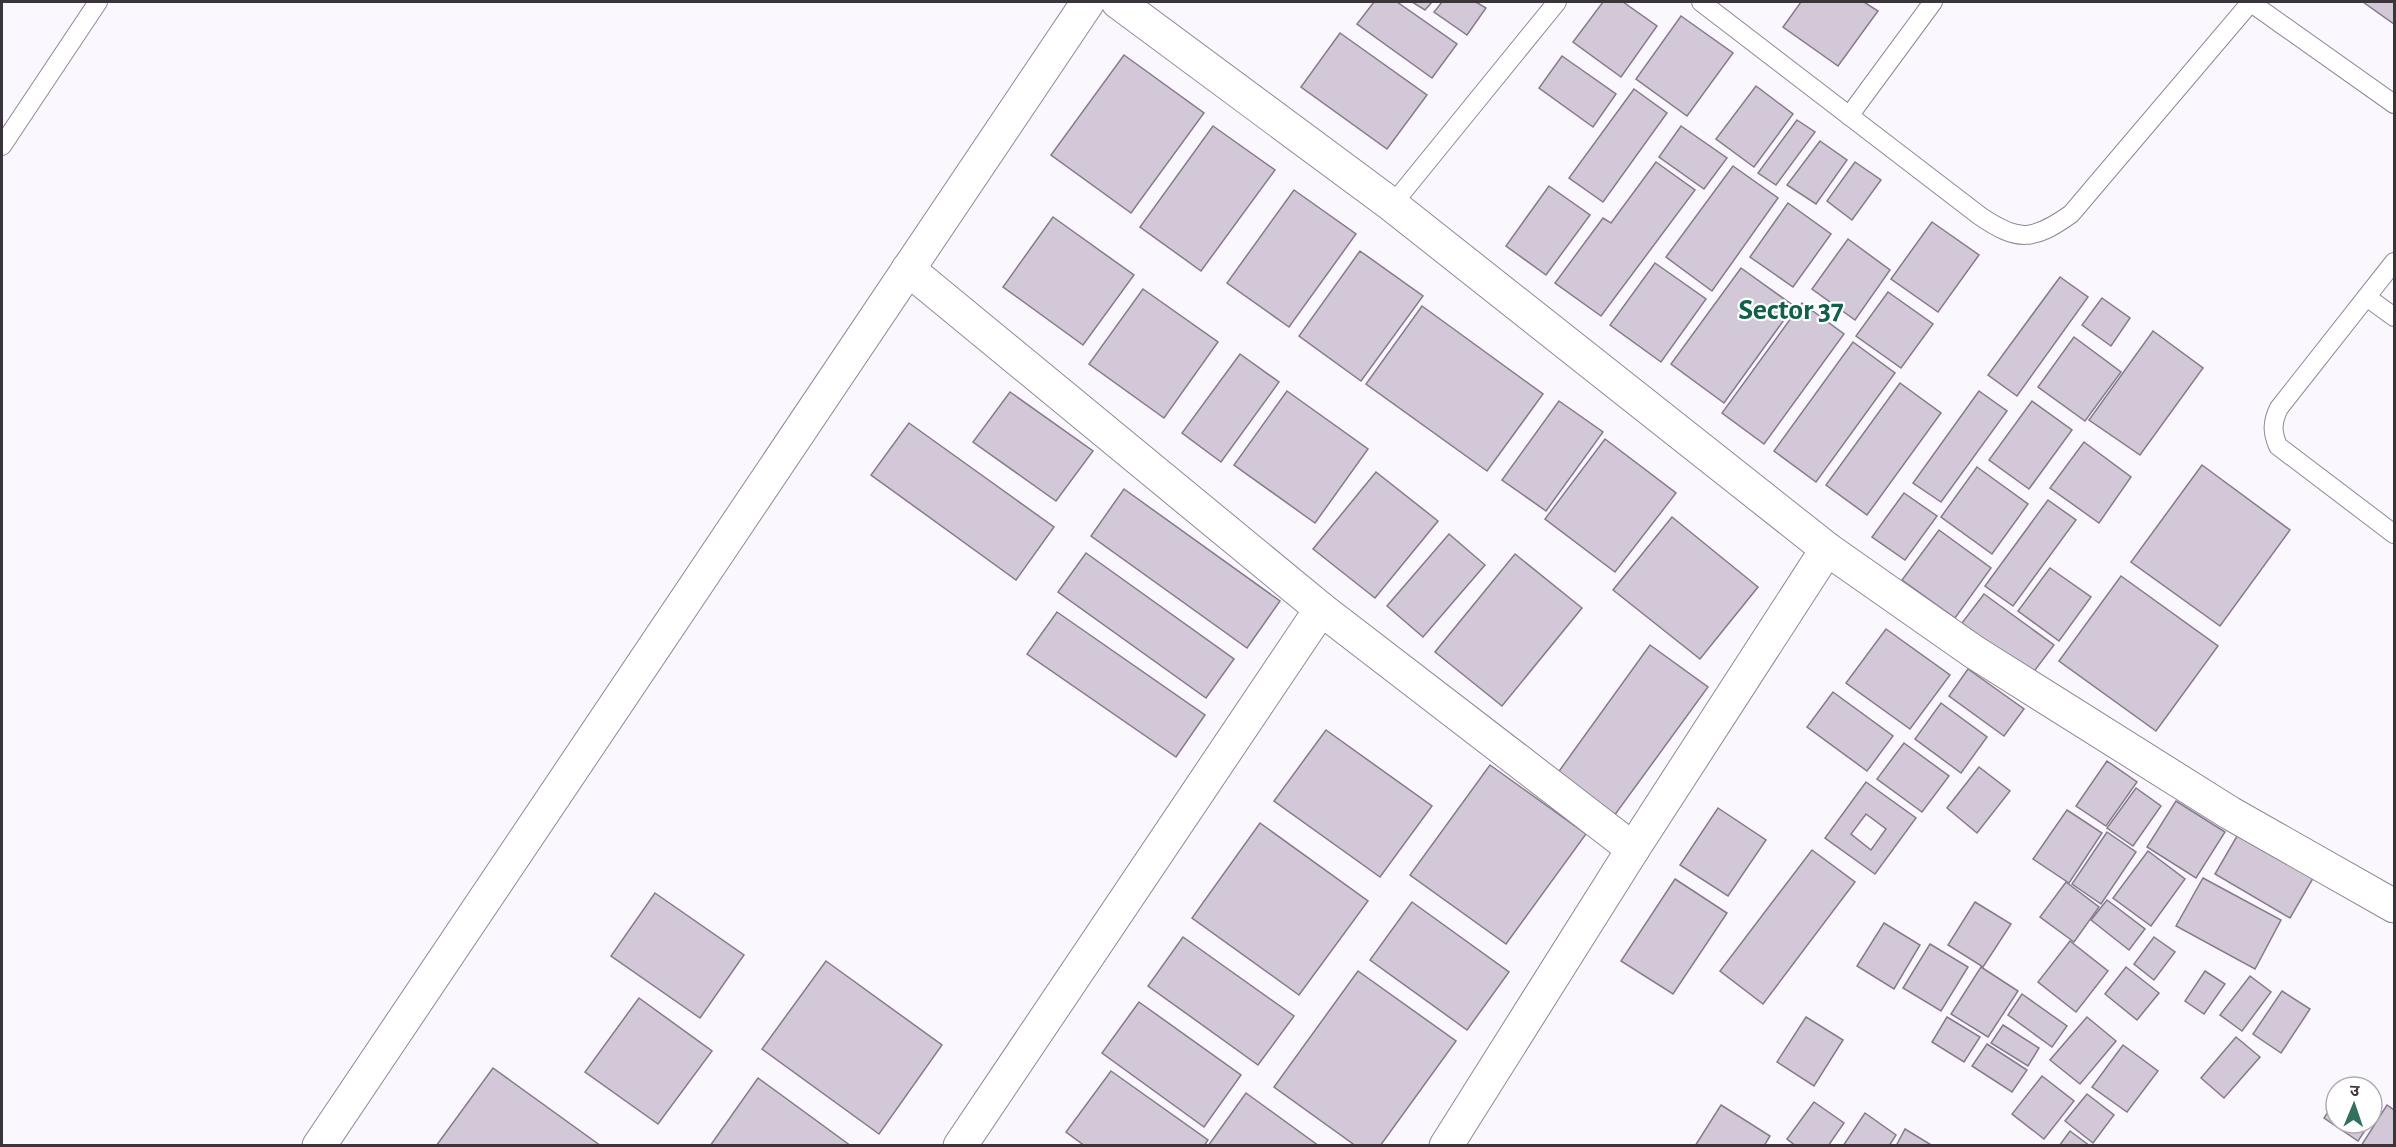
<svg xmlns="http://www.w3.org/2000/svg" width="2396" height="1147" viewBox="0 0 2396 1147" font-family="'Alegreya Sans','Noto Sans Devanagari',sans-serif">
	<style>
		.building { fill: #d2c8d8; stroke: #857b8a; stroke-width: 1.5; fill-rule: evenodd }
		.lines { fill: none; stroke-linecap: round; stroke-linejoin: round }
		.service-casing { stroke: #918797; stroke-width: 20 }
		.minor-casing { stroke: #918797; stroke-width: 35 }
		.tertiary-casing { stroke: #918797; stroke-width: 35 }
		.service { stroke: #fff; stroke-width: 18 }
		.minor { stroke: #fff; stroke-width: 33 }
		.tertiary { stroke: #fff; stroke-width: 33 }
		.labels { text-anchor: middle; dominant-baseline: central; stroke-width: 4.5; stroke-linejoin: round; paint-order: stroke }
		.district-label { font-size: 30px; font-weight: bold; fill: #11604b; stroke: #fff }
	</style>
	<rect width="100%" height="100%" fill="#fbf7fe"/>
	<g class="building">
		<path d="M 1374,2 L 1397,2 L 1457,44 L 1432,78 L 1357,24 Z"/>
		<path d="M 1412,2 L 1432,2 L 1425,10 Z"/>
		<path d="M 1442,2 L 1476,2 L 1486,8 L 1467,35 L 1434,12 Z"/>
		<path d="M 1603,2 L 1623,2 L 1657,26 L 1621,77 L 1573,42 Z"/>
		<path d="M 1801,2 L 1864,2 L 1878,11 L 1838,66 L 1783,27 Z"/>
		<path d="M 2363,2 L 2394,2 L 2394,24 Z"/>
		<path d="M 1681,16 L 1733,53 L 1687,116 L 1636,79 Z"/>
		<path d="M 1340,33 L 1427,95 L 1387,149 L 1301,87 Z"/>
		<path d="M 1124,55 L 1204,113 L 1131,213 L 1051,155 Z"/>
		<path d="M 1562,56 L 1616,94 L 1593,127 L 1539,88 Z"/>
		<path d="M 1756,86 L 1793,114 L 1754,167 L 1716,139 Z"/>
		<path d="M 1634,89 L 1667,113 L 1603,202 L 1569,178 Z"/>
		<path d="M 1797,120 L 1815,132 L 1776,185 L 1758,173 Z"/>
		<path d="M 1213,126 L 1275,170 L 1201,271 L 1140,227 Z"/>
		<path d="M 1681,126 L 1727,158 L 1704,189 L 1659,157 Z"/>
		<path d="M 1820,141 L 1847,160 L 1816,204 L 1787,185 Z"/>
		<path d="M 1656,162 L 1695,190 L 1601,316 L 1555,283 L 1603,218 L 1611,223 Z"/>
		<path d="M 1855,162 L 1881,180 L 1852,220 L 1827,201 Z"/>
		<path d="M 1733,166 L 1778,198 L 1712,291 L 1666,257 Z"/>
		<path d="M 1549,186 L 1590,215 L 1546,275 L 1506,246 Z"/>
		<path d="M 1294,190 L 1356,234 L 1289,327 L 1227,283 Z"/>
		<path d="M 1788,203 L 1831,234 L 1793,287 L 1750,257 Z"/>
		<path d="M 1053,217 L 1134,275 L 1083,345 L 1003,287 Z"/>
		<path d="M 1932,222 L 1979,255 L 1938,312 L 1891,279 Z"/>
		<path d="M 1848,239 L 1890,270 L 1855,320 L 1812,289 Z"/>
		<path d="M 1360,251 L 1423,296 L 1361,381 L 1299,336 Z"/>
		<path d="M 1655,263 L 1706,299 L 1661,362 L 1610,325 Z"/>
		<path d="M 1741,268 L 1794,306 L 1724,403 L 1671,364 Z"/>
		<path d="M 2060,277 L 2088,297 L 2017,396 L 1988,375 Z"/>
		<path d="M 1143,289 L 1218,342 L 1164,418 L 1089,364 Z"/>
		<path d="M 1888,292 L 1933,324 L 1901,368 L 1856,336 Z"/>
		<path d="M 2102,298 L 2130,318 L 2111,346 L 2082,325 Z"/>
		<path d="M 1802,303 L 1844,334 L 1764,444 L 1722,413 Z"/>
		<path d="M 1422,306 L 1543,394 L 1487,471 L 1366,384 Z"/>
		<path d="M 2153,331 L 2203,368 L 2140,455 L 2089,420 Z"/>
		<path d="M 2074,337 L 2121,372 L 2085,421 L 2038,387 Z"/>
		<path d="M 1853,342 L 1895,373 L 1816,482 L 1774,451 Z"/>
		<path d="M 1240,354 L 1279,382 L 1221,462 L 1182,433 Z"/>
		<path d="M 1900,383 L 1941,413 L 1867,515 L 1826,485 Z"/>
		<path d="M 1287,391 L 1368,449 L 1315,523 L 1234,465 Z"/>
		<path d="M 1979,391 L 2007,411 L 1941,502 L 1913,483 Z"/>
		<path d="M 1010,392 L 1093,451 L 1056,501 L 973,442 Z"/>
		<path d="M 1559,401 L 1603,432 L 1546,511 L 1502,480 Z"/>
		<path d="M 2032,401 L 2072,430 L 2029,489 L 1989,460 Z"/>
		<path d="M 909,423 L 1054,527 L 1016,580 L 871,475 Z"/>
		<path d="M 1605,439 L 1676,493 L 1615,572 L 1545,519 Z"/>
		<path d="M 2084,442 L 2131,477 L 2099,523 L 2050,488 Z"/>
		<path d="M 2202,465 L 2290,530 L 2220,626 L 2131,562 Z"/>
		<path d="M 1977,467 L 2028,504 L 1992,554 L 1941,517 Z"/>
		<path d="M 1376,472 L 1438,521 L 1375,598 L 1313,549 Z"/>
		<path d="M 1124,489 L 1280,601 L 1247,648 L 1091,536 Z"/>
		<path d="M 1904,493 L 1937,516 L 1905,560 L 1872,537 Z"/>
		<path d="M 2048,500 L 2076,520 L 2013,606 L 1985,586 Z"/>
		<path d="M 1672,517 L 1758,587 L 1700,659 L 1613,590 Z"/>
		<path d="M 1939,530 L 1991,568 L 1955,618 L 1902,580 Z"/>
		<path d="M 1449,534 L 1485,565 L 1423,637 L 1387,606 Z"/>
		<path d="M 1086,553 L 1234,659 L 1206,698 L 1058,592 Z"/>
		<path d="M 1515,554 L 1582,608 L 1502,706 L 1435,652 Z"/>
		<path d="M 2050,568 L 2091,597 L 2059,641 L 2018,611 Z"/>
		<path d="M 2121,576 L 2218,646 L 2156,731 L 2059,661 Z"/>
		<path d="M 1984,594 L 2054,645 L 2032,674 L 1962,623 Z"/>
		<path d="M 1057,612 L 1205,715 L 1176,757 L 1027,654 Z"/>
		<path d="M 1886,629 L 1950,675 L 1910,729 L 1846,683 Z"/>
		<path d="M 1650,645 L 1708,687 L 1614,816 L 1557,774 Z"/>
		<path d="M 1968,669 L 2024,709 L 2004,736 L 1949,696 Z"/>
		<path d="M 1833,692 L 1893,736 L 1867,771 L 1807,727 Z"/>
		<path d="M 1941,703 L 1987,737 L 1961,773 L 1915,739 Z"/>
		<path d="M 1326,730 L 1432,806 L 1380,877 L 1274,801 Z"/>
		<path d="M 1904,743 L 1949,776 L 1922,812 L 1877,779 Z"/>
		<path d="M 2107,761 L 2137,782 L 2106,826 L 2076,806 Z"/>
		<path d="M 1490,765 L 1586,834 L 1506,944 L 1410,875 Z"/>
		<path d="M 1979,767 L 2010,791 L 1977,833 L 1947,808 Z"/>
		<path d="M 1866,782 L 1916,818 L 1875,874 L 1825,838 ZM 1866,814 L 1886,829 L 1871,850 L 1851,834 Z"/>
		<path d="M 2136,788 L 2161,806 L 2133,846 L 2107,828 Z"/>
		<path d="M 2176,801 L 2225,832 L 2196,878 L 2147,847 Z"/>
		<path d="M 1718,808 L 1766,840 L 1728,896 L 1680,865 Z"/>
		<path d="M 2067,810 L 2102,833 L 2069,883 L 2033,859 Z"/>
		<path d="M 1260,823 L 1368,901 L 1299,995 L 1192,918 Z"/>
		<path d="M 2244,824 L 2319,868 L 2290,918 L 2215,874 Z"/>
		<path d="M 2107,832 L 2136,852 L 2101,904 L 2072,884 Z"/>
		<path d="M 1812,850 L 1855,882 L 1763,1004 L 1720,971 Z"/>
		<path d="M 2148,851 L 2185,879 L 2151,926 L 2113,898 Z"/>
		<path d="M 2203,878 L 2281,920 L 2255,969 L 2176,926 Z"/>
		<path d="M 1675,879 L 1727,913 L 1673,994 L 1621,961 Z"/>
		<path d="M 2066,882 L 2099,907 L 2074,942 L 2040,917 Z"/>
		<path d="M 655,893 L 744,955 L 700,1018 L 611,956 Z"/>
		<path d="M 2107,900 L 2145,929 L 2129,950 L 2091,920 Z"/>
		<path d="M 1412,902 L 1509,972 L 1467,1030 L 1370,960 Z"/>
		<path d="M 1975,902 L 2011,924 L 1983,967 L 1948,945 Z"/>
		<path d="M 1884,923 L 1920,945 L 1894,989 L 1857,966 Z"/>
		<path d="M 1183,937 L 1294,1016 L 1258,1065 L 1148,986 Z"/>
		<path d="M 2154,937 L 2175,952 L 2154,980 L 2134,964 Z"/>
		<path d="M 2070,941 L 2108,971 L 2076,1012 L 2038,982 Z"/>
		<path d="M 1930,944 L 1968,967 L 1941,1011 L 1903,988 Z"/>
		<path d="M 826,961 L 942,1045 L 879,1134 L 762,1049 Z"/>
		<path d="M 1981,967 L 2018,991 L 1988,1037 L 1951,1014 Z"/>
		<path d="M 2126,967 L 2159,993 L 2137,1020 L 2105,994 Z"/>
		<path d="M 1358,971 L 1456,1041 L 1380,1146 L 1356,1146 L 1274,1087 Z"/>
		<path d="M 2205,971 L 2225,984 L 2204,1014 L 2185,1001 Z"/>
		<path d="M 2250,976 L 2271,992 L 2242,1031 L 2220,1015 Z"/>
		<path d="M 2282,991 L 2310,1009 L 2281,1053 L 2253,1034 Z"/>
		<path d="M 2022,994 L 2067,1026 L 2052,1047 L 2008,1015 Z"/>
		<path d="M 639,998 L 712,1051 L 658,1124 L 585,1072 Z"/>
		<path d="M 1139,1002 L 1241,1075 L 1204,1127 L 1102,1053 Z"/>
		<path d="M 1806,1017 L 1843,1040 L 1814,1086 L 1777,1062 Z"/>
		<path d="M 1947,1017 L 1980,1037 L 1964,1062 L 1932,1042 Z"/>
		<path d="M 2087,1017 L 2116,1041 L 2080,1084 L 2050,1060 Z"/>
		<path d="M 2003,1025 L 2039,1048 L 2028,1066 L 1991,1043 Z"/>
		<path d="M 2236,1037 L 2260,1057 L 2224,1098 L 2201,1078 Z"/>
		<path d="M 1987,1044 L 2027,1070 L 2012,1092 L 1972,1066 Z"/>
		<path d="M 2123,1045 L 2158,1071 L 2127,1112 L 2092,1087 Z"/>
		<path d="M 493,1068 L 601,1146 L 436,1146 Z"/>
		<path d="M 1111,1071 L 1208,1140 L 1204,1146 L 1085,1146 L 1066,1132 Z"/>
		<path d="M 2042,1076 L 2074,1101 L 2044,1139 L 2012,1114 Z"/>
		<path d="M 758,1078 L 851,1146 L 710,1146 Z"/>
		<path d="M 1246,1093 L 1319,1146 L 1208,1146 Z"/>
		<path d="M 2087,1094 L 2114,1115 L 2093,1143 L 2065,1121 Z"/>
		<path d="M 2372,1099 L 2381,1106 L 2372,1120 Z"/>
		<path d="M 2336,1100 L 2336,1123 L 2370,1123 L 2358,1141 L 2324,1118 Z"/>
		<path d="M 1814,1102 L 1844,1123 L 1828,1146 L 1796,1146 L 1787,1139 Z"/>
		<path d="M 1721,1105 L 1770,1136 L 1764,1146 L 1695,1146 Z"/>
		<path d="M 2387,1105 L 2394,1110 L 2394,1146 L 2361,1146 Z"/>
		<path d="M 1865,1113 L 1896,1135 L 1889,1146 L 1843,1146 Z"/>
		<path d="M 1905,1129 L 1933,1146 L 1896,1146 Z"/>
		<path d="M 2070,1131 L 2090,1146 L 2059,1146 Z"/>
	</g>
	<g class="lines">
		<g class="service-casing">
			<g id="service">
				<path d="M 1701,2 L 1980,216 C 2018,242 2033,241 2071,214 L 2251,2"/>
				<path d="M 2250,2 L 2394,104"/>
				<path d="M 1849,116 L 1933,2"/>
				<path d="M 2,146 L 98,2"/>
				<path d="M 1392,205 L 1557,2"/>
				<path d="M 2394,262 L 2279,408 C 2272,422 2272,432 2278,446 L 2394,534"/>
				<path d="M 2368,298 L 2394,317"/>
			</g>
		</g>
		<g class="minor-casing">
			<g id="minor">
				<path d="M 1118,2 L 1392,205 L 1827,549 L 1974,652 L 2230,813 L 2394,906"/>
				<path d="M 908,269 L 1321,609 L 1633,849"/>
				<path d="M 960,1146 L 1321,609"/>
				<path d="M 1446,1146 L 1633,849 L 1827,549"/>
			</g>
		</g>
		<g class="tertiary-casing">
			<path id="tertiary" d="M 319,1146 L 1088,2"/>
		</g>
		<use href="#service" class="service"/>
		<use href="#minor" class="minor"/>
		<use href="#tertiary" class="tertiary"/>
	</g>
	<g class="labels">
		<g class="district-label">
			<text x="1791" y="310">Sector 37</text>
		</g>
	</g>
	<rect width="2396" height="1147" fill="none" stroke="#39353b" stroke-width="6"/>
	<g transform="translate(2354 1105) rotate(2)"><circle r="28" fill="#ffffff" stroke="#b0aeb1" stroke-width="1.5"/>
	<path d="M0-4.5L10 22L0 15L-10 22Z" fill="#33715e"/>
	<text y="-9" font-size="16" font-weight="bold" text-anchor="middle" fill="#39353b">उ</text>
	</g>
</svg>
